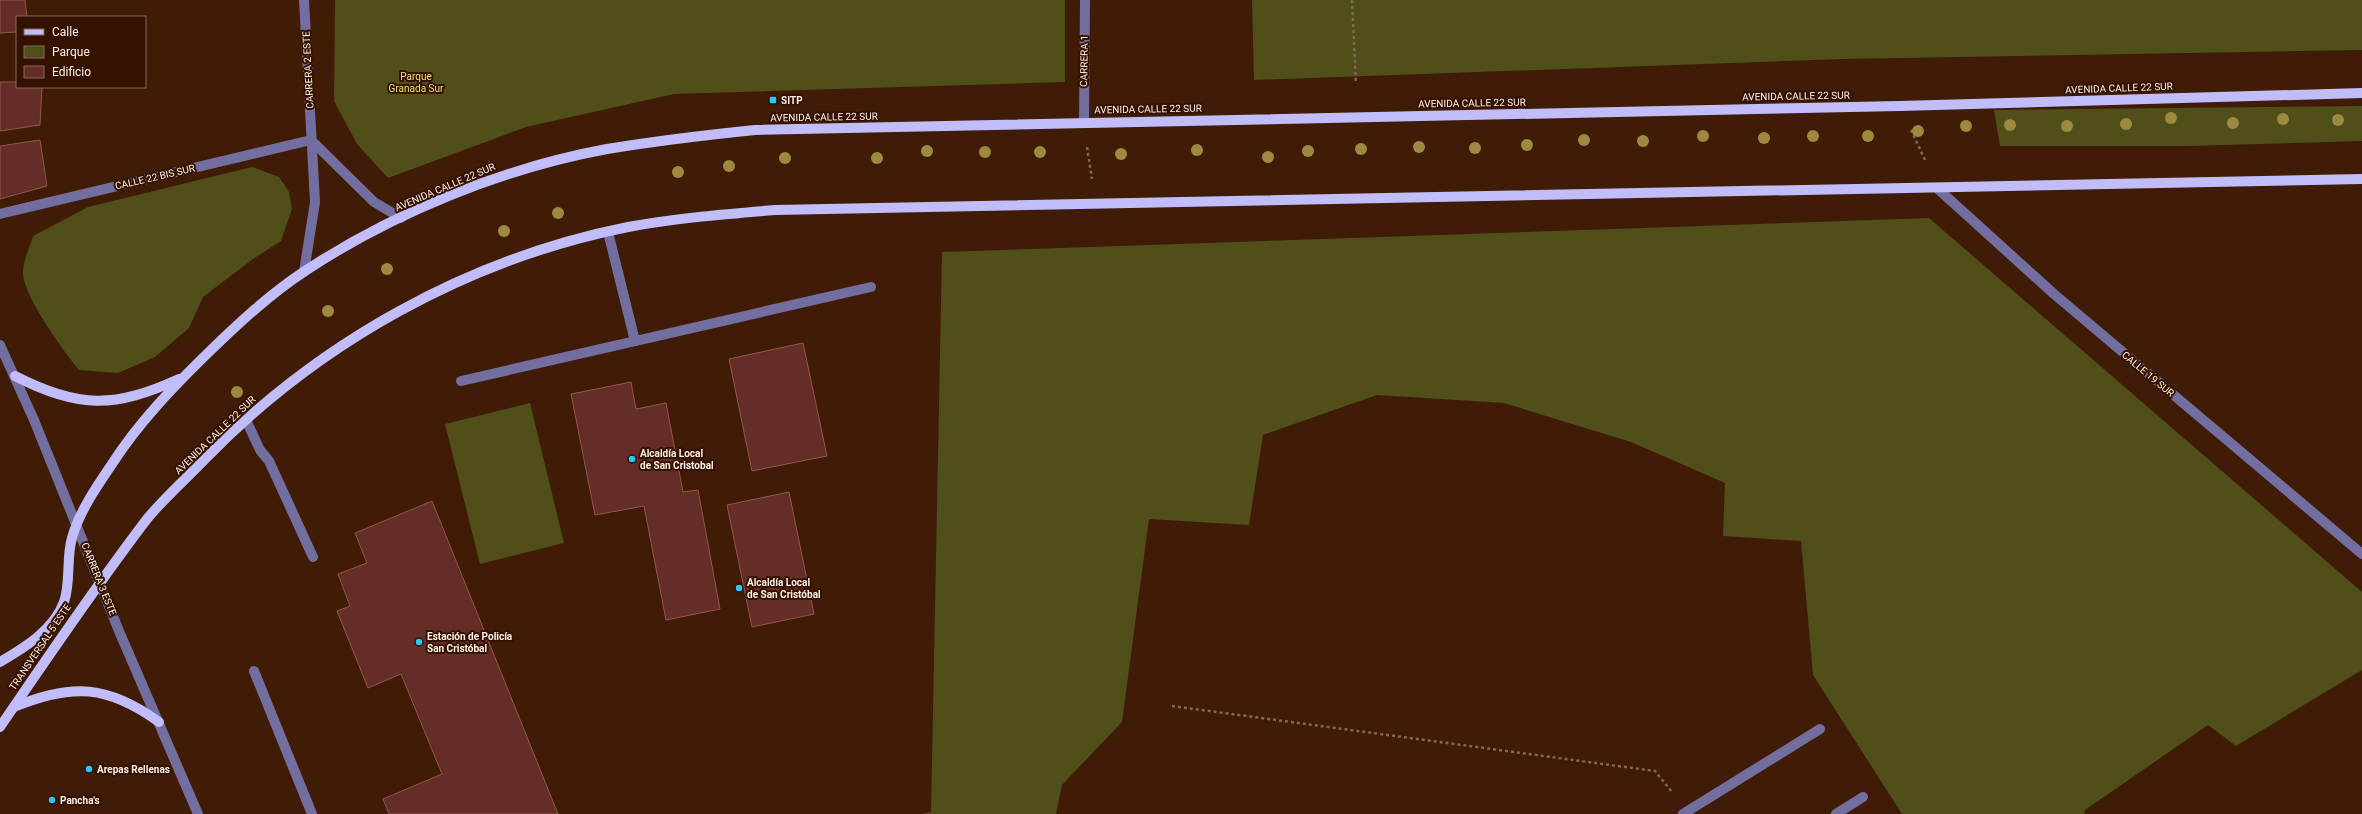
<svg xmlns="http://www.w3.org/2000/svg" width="2362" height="814" viewBox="0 0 2362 814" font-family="Roboto,sans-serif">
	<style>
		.green { fill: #504e19 }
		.building { fill: #652d27; stroke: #93564e }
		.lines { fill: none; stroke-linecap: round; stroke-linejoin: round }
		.path { stroke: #846757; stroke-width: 2.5; stroke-dasharray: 3 3; stroke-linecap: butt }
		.minor { stroke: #726e9f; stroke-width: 10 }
		.major { stroke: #c1bdfa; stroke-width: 10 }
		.tree { fill: #9c8a41 }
		.poi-dot { fill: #28c8ff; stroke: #351100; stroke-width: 1.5 }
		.labels { text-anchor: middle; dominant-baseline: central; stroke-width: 4; stroke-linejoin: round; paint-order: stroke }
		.street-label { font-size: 10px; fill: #fdf0ea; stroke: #351100 }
		.park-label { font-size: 10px; fill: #e7e472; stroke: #351100 }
		.poi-label { font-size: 10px; font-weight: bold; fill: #fdf0ea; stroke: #351100; text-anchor: start }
	</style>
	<rect width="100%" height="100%" fill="#401b05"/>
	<g class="green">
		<path d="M 335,0 L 1065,0 L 1065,82 L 674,94 L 526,127 L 388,178 L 357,144 L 334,101 Z"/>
		<path d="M 1252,0 L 2362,0 L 2362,50 L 1844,59 L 1254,80 Z"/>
		<path d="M 2362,106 L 2362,141 L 2188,146 L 2000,146 L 1994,110 Z"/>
		<path d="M 252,167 L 279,177 L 289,192 L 292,209 L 281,241 L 253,259 L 203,297 L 189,328 L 155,357 L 118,373 L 79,370 C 64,352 22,294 23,272 C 23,261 30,247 33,236 L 88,207 Z"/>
		<path d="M 1929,218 L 2362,592 L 2362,670 L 2236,746 L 2208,725 L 2085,810 L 2084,814 L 1902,814 L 1813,675 L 1801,541 L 1723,536 L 1725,483 L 1631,442 L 1504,403 L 1377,395 L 1263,435 L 1249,525 L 1149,519 L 1122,722 L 1062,785 L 1056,814 L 922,814 L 931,812 L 942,252 Z"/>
		<path d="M 530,403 L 564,543 L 480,564 L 445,424 Z"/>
	</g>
	<g class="building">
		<path d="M 0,0 L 25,0 L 27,17 L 17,17 L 17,32 L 0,33 Z"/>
		<path d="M 0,82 L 17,82 L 17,87 L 42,87 L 40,125 L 0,131 Z"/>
		<path d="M 40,140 L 47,186 L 0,199 L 0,146 Z"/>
		<path d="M 803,343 L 827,456 L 752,471 L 729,359 Z"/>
		<path d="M 631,382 L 636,409 L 666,403 L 683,492 L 698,490 L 720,609 L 666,620 L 644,506 L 595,515 L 571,394 Z"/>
		<path d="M 789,492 L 814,614 L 752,627 L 727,505 Z"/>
		<path d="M 432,501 L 558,814 L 389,814 L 383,799 L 442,774 L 401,674 L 368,688 L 337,611 L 350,606 L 338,574 L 367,563 L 355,533 Z"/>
	</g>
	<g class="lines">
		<g class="path">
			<path d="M 1352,0 L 1356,84"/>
			<path d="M 1911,130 L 1926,162"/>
			<path d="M 1087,147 L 1092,179"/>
			<path d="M 1172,706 L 1655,771 L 1672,792"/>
		</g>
		<g class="minor">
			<path d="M 1084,123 L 1085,0"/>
			<path d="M 311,140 L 374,202 L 401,218"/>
			<path d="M 1938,189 L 2054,294 L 2362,554"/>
			<path d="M 0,214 L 311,140"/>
			<path d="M 608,232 L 635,341"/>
			<path d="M 304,272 L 315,202 L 304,0"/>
			<path d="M 0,345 L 34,420 L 119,631 L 198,814"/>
			<path d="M 461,381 L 871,287"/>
			<path d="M 246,420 L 260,450 L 269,461 L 313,557"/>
			<path d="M 254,671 L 312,814"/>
			<path d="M 1683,814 L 1820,729"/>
			<path d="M 1836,814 L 1863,797"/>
		</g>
		<g class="major">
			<path d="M 15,376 C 79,409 115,408 179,379"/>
			<path d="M 0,662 C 24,648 54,630 64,602 C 71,582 66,558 72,538 C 79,512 97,486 112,464 C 139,422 174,386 210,351 C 239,323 270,294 305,271 C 393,213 503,168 607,149 C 656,141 706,135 755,130 L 1900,106 L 2362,93"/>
			<path d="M 14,707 C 72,683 108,685 159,722"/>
			<path d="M 0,727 C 48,657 95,587 147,519 C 164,498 186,479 205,459 C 319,342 468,259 628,227 C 677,218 726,214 775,210 L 2362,179"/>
		</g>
	</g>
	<g class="tree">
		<circle cx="2171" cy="118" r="6"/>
		<circle cx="2283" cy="119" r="6"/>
		<circle cx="2338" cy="120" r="6"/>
		<circle cx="2233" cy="123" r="6"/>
		<circle cx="2126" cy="124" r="6"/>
		<circle cx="2010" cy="125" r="6"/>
		<circle cx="1966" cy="126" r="6"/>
		<circle cx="2067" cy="126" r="6"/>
		<circle cx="1918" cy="131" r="6"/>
		<circle cx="1703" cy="136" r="6"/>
		<circle cx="1813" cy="136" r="6"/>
		<circle cx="1868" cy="136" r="6"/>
		<circle cx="1764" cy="138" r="6"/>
		<circle cx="1584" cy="140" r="6"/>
		<circle cx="1643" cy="141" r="6"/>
		<circle cx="1527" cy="145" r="6"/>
		<circle cx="1419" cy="147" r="6"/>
		<circle cx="1475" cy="148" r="6"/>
		<circle cx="1361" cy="149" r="6"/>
		<circle cx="1197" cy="150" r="6"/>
		<circle cx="927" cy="151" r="6"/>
		<circle cx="1308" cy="151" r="6"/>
		<circle cx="985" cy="152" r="6"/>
		<circle cx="1040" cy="152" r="6"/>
		<circle cx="1121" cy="154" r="6"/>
		<circle cx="1268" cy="157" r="6"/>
		<circle cx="785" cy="158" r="6"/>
		<circle cx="877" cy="158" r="6"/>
		<circle cx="729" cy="166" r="6"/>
		<circle cx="678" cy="172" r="6"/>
		<circle cx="558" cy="213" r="6"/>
		<circle cx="504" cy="231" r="6"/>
		<circle cx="387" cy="269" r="6"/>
		<circle cx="328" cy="311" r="6"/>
		<circle cx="237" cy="392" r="6"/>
	</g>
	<g class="poi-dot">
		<rect x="769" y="96" width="8" height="8" rx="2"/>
		<circle cx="632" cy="459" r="4"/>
		<circle cx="739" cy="588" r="4"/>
		<circle cx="419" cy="642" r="4"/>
		<circle cx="89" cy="769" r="4"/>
		<circle cx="52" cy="800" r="4"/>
	</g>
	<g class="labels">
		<g class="street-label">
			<text transform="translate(1084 61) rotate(-89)">CARRERA 1</text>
			<text transform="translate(308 70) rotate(-93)">CARRERA 2 ESTE</text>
			<text transform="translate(2119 88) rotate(-2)">AVENIDA CALLE 22 SUR</text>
			<text transform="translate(1796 96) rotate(-1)">AVENIDA CALLE 22 SUR</text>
			<text transform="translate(1472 103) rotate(-1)">AVENIDA CALLE 22 SUR</text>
			<text transform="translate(1148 109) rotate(-1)">AVENIDA CALLE 22 SUR</text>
			<text transform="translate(824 117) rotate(-1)">AVENIDA CALLE 22 SUR</text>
			<text transform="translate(155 177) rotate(-13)">CALLE 22 BIS SUR</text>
			<text transform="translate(445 187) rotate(-23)">AVENIDA CALLE 22 SUR</text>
			<text transform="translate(2148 374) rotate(40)">CALLE 19 SUR</text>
			<text transform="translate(215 435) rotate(-44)">AVENIDA CALLE 22 SUR</text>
			<text transform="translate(99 579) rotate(68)">CARRERA 3 ESTE</text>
			<text transform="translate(40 647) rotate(-56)">TRANSVERSAL 5 ESTE</text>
		</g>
		<g class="park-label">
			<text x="416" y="76">Parque<tspan x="416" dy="12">Granada Sur</tspan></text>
		</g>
		<g class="poi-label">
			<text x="781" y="100">SITP</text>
			<text x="640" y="453">Alcaldía Local<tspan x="640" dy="12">de San Cristobal</tspan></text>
			<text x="747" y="582">Alcaldía Local<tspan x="747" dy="12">de San Cristóbal</tspan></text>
			<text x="427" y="636">Estación de Policía<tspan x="427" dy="12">San Cristóbal</tspan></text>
			<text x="97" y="769">Arepas Rellenas</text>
			<text x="60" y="800">Pancha's</text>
		</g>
	</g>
	<rect x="16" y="16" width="130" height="72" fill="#351100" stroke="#856a5e"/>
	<rect x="24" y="29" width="20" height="6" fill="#c1bdfa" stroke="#856a5e"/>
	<text x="52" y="36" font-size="12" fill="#fdf0ea">Calle</text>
	<rect x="24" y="46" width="20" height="12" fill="#504e19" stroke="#856a5e"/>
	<text x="52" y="56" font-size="12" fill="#fdf0ea">Parque</text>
	<rect x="24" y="66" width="20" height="12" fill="#652d27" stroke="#856a5e"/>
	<text x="52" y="76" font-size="12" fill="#fdf0ea">Edificio</text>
</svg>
